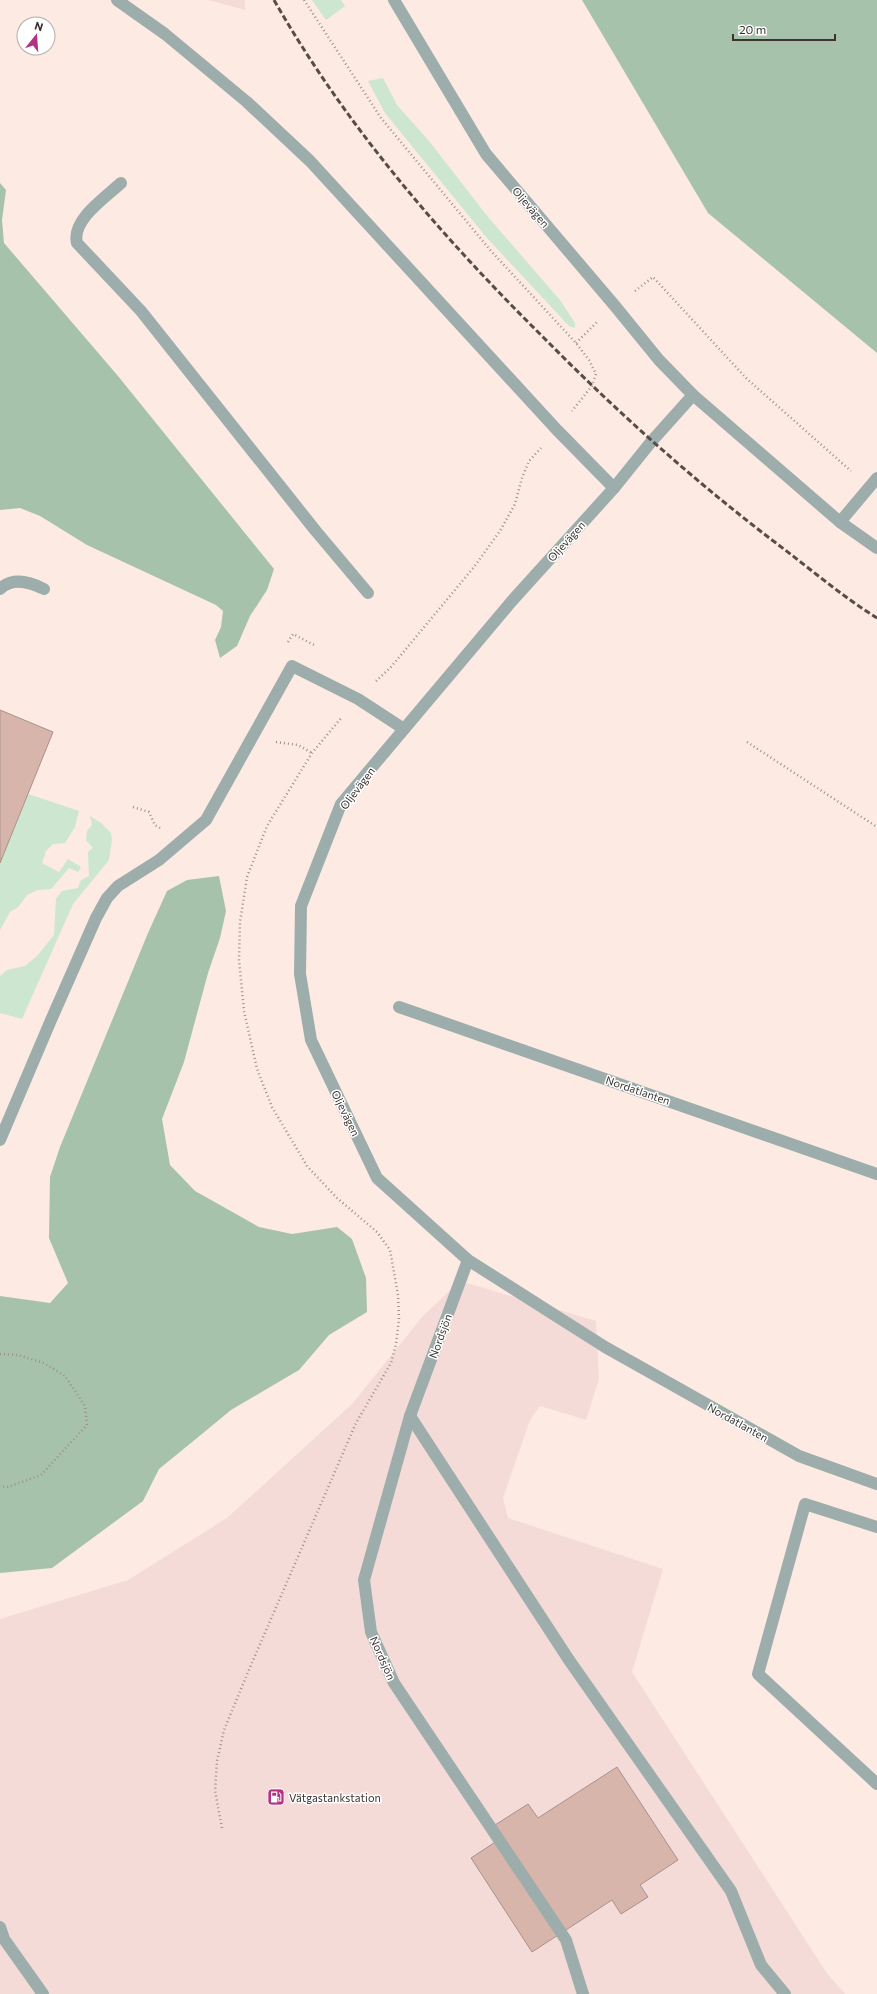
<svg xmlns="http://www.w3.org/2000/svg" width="877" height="1994" viewBox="0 0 877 1994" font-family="Commissioner,sans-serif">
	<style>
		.industrial { fill: #f4dbd7 }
		.green { fill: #cde6d0 }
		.forest { fill: #a7c2aa }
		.building { fill: #d8b5ab; stroke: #a8918b }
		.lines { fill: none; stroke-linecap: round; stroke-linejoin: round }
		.path { stroke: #9e908a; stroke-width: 2.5; stroke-dasharray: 1 3; stroke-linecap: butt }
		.minor { stroke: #9cadac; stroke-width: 12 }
		.rail { stroke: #564d48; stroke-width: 3; stroke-dasharray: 6 3; stroke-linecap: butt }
		.labels { text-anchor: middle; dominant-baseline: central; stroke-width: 3; stroke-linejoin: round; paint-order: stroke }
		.street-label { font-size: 11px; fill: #3b332f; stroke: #fff }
		.poi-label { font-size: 11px; fill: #3b332f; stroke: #fff; text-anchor: start }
	</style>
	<rect width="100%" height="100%" fill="#fdeae2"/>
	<g class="industrial">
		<path d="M 208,0 L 245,0 L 245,10 Z"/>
		<path d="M 460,1281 L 596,1321 L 599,1379 L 586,1420 L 540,1406 L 530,1420 L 503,1498 L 508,1518 L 663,1569 L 632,1672 L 826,1972 L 845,1994 L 0,1994 L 0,1619 L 128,1580 L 227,1518 L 352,1404 L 423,1316 Z"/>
	</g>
	<g class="green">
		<path d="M 312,0 L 341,0 L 345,6 L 326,20 Z"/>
		<path d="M 383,78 L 397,105 L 429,141 L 488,217 L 560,300 L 575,323 L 575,328 L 569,326 L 487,238 L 385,113 L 368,81 Z"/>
		<path d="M 28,794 L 79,811 L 75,827 L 65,843 L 53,844 L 46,851 L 42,863 L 59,872 L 68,859 L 81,867 L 78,872 L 69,868 L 51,889 L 38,890 L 27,895 L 18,907 L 10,912 L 0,930 L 0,863 Z"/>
		<path d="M 90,816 L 101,823 L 111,833 L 112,840 L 109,860 L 73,904 L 22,1019 L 0,1013 L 0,976 L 7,970 L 25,966 L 37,956 L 54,935 L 56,899 L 62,891 L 78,888 L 81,880 L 89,876 L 88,852 L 93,848 L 86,840 L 87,831 L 92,825 Z"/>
	</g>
	<g class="forest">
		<path d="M 582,0 L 877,0 L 877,353 L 708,213 Z"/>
		<path d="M 0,183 L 6,190 L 2,220 L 4,243 L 118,376 L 274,569 L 267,590 L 250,616 L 237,646 L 220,658 L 215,640 L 221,627 L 223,611 L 216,605 L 87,545 L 40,516 L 20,508 L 0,510 Z"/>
		<path d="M 219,876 L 226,911 L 220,938 L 208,973 L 184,1062 L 162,1119 L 170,1165 L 195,1191 L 259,1227 L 292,1234 L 337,1227 L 352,1239 L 366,1278 L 367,1312 L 329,1335 L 299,1370 L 231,1410 L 197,1438 L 159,1469 L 143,1501 L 52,1568 L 0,1573 L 0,1296 L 50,1303 L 68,1283 L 49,1238 L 50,1177 L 60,1147 L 148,933 L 167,891 L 187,880 Z"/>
	</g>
	<g class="building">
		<path d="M 0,710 L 53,732 L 0,863 Z"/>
		<path d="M 617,1767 L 678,1860 L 640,1885 L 648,1897 L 621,1914 L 612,1900 L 532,1952 L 471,1858 L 503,1837 L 495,1825 L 528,1804 L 538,1818 Z"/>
	</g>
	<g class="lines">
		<g class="path">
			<path d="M 304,0 L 381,118 L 491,251 L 576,343 L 589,360 L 596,374 L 592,386 L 572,411"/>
			<path d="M 635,291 L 653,277 L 746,378 L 851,471"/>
			<path d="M 576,343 L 597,322"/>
			<path d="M 288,642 L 293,634 L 314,645"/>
			<path d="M 376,681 L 391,667 L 474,567 L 500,531 L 515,504 L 522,478 L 529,461 L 541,448"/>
			<path d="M 276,742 L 298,745 L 312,753"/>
			<path d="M 747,742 L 877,827"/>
			<path d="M 133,807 L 149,812 L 155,825 L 160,828"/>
			<path d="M 0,1354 L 18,1355 L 44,1363 L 65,1376 L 85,1406 L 87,1425 L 41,1475 L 8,1487 L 0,1486"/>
			<path d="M 222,1828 L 215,1791 L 217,1761 L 224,1730 L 251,1665 L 356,1423 L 391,1363 L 396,1344 L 399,1319 L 398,1295 L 390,1250 L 377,1232 L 337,1198 L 307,1166 L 272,1107 L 257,1069 L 244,1011 L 239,960 L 240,922 L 247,877 L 267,826 L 312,753 L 342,717"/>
		</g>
		<g class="minor">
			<path d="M 117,0 L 165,34 L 247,102 L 310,161 L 557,430 L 614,488"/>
			<path d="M 394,0 L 486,154 L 615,306 L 659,360 L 693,395 L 840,522 L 877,548"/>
			<path d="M 121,183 C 106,197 71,220 77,243 L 141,311 L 315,530 L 368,593"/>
			<path d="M 693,395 L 651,442 L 614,488 L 511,602 L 341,804 L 301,906 L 300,974 L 311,1040 L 377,1178 L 468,1260 L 605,1347 L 799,1456 L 877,1484"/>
			<path d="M 840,522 L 877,478"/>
			<path d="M 0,589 C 12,577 30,582 44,589"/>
			<path d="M 399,1007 L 877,1174"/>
			<path d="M 0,1140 L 51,1020 L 96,918 L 107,898 L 118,886 L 159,860 L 206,820 L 292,666 L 358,699 L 404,729"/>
			<path d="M 468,1260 L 410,1416 L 364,1580 L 371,1632 L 394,1683 L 566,1940 L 583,1994"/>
			<path d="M 410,1416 L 569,1660 L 731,1891 L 761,1965 L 785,1994"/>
			<path d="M 877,1527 L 805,1504 L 758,1674 L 877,1784"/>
			<path d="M 0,1927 L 4,1939 L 43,1994"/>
		</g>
		<path class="rail" d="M 274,0 C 346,126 441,236 543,337 C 615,410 691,478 772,540 C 807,566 840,595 877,618"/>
	</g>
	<defs>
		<g id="fuel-square" transform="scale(0.9)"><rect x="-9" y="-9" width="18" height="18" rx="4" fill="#b23381" stroke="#fff"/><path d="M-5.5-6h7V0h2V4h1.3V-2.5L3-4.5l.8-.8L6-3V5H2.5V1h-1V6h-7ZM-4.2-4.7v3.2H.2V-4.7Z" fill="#fff"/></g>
	</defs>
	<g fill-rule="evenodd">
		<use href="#fuel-square" x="276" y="1797"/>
	</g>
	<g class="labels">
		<g class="street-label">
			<text transform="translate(531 207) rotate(49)">Oljevägen</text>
			<text transform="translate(566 541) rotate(-48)">Oljevägen</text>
			<text transform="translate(357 788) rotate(-53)">Oljevägen</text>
			<text transform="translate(638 1090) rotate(19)">Nordatlanten</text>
			<text transform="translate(346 1113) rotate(64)">Oljevägen</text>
			<text transform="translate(440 1336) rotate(-70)">Nordsjön</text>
			<text transform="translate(738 1422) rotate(29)">Nordatlanten</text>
			<text transform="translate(383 1658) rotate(66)">Nordsjön</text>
		</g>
		<g class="poi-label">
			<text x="289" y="1797">Vätgastankstation</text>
		</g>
	</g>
	<g transform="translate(36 36) rotate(17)"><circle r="19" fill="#ffffff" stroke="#b1adac"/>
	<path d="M0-3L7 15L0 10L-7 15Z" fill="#b23381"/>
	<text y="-6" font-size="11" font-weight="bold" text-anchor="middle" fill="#3b332f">N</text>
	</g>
	<path d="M733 34v6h102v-6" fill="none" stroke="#3b332f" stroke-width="2"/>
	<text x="739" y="34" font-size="12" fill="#3b332f" stroke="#ffffff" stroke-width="3" paint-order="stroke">20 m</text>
</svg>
